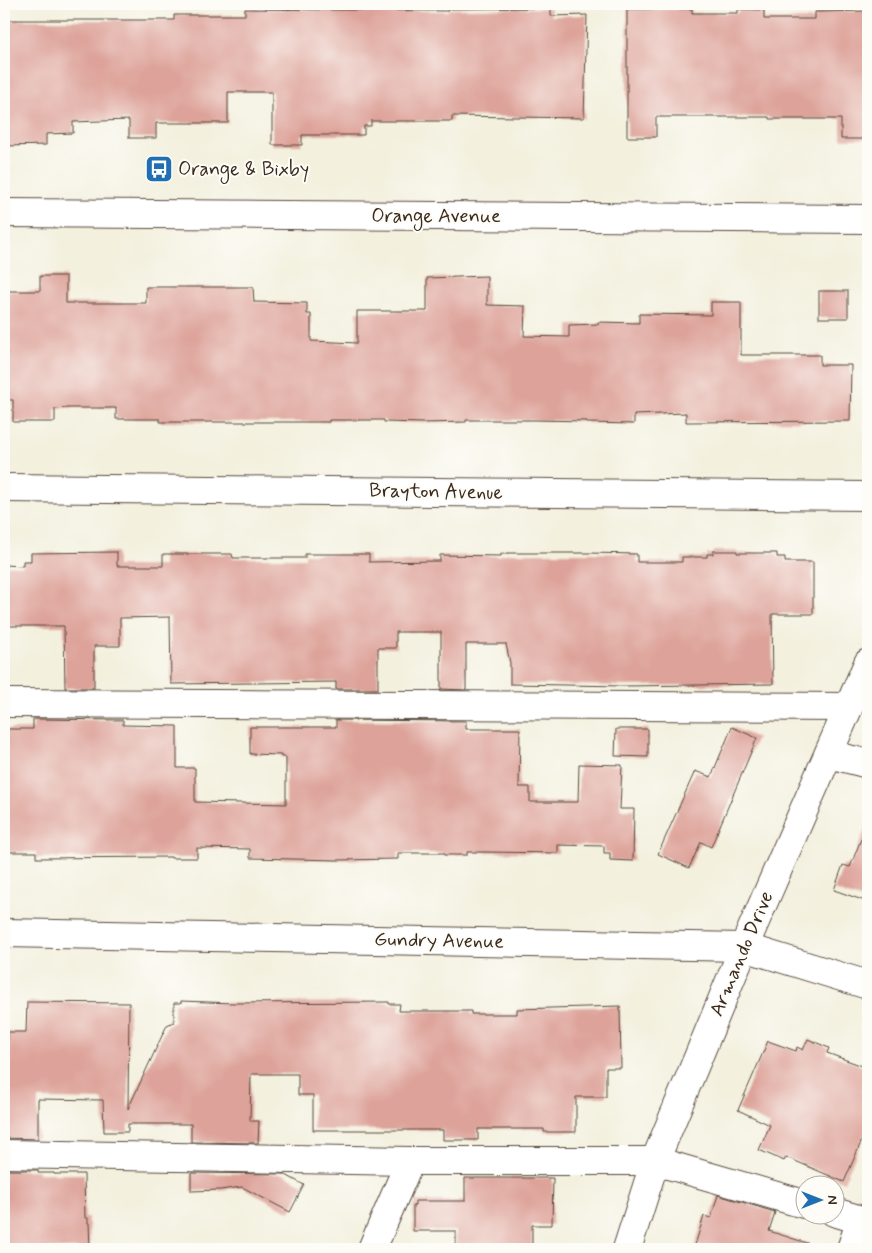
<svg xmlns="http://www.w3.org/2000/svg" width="872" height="1253" viewBox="0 0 872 1253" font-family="Mynerve,sans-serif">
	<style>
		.building { fill: #dda299 }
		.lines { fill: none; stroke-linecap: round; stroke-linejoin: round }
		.minor-casing { stroke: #57483b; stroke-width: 30 }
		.minor { stroke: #fff; stroke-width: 28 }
		.labels { text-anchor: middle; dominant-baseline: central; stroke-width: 4; stroke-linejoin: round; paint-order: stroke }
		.poi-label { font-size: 20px; fill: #3b2a1e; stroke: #fdfcf7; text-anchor: start }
		.street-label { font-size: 20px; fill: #3b2a1e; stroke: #fdfcf7 }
	</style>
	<rect width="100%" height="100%" fill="#fdfcf7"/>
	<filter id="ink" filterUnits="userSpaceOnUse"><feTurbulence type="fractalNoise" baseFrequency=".02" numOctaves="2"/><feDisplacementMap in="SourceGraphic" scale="10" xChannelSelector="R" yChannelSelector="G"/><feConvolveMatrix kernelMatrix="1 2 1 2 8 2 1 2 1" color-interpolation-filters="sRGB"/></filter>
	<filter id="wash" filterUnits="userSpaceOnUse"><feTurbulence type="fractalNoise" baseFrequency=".0096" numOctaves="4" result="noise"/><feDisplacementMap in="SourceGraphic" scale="20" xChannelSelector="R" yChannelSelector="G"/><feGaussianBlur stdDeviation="1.12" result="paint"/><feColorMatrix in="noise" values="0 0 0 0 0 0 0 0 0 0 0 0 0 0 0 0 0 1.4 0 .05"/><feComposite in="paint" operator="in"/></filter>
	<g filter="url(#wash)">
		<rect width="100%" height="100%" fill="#f3f0de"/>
		<g id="blocks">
			<g class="building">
				<path d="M 551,8 L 551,16 L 587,15 L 584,118 L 452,116 L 452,121 L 371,121 L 371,126 L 364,126 L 364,135 L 302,135 L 302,145 L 272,145 L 272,92 L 228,92 L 228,123 L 156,123 L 156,138 L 129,138 L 129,120 L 73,122 L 73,133 L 46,134 L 46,145 L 4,146 L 4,20 L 174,20 L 174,15 L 245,15 L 245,9 L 448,11 L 448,9 Z"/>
				<path d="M 627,9 L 692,9 L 692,13 L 738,13 L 738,9 L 764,10 L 764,19 L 815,19 L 815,12 L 868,11 L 868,139 L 841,139 L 841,119 L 769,119 L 769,117 L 656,117 L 656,137 L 627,137 Z"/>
				<path d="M 40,276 L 66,276 L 66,303 L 146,303 L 146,287 L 253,287 L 254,302 L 307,303 L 307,314 L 311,314 L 311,341 L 357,343 L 357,311 L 427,311 L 427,278 L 487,276 L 487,305 L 525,306 L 524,336 L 569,337 L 569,325 L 598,324 L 598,322 L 639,323 L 639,314 L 711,315 L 711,302 L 741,302 L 741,355 L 820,355 L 820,365 L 851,365 L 850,421 L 686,422 L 686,413 L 634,415 L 634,424 L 587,423 L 587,421 L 536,420 L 466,420 L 466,422 L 422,423 L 384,422 L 384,420 L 329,420 L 329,422 L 160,422 L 160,419 L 116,419 L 116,408 L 67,408 L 55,409 L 55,422 L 13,422 L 13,400 L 7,400 L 7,322 L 4,322 L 4,291 L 40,291 Z"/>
				<rect x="819" y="291" width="29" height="27"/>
				<path d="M 713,551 L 737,551 L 737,553 L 777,553 L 777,557 L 785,557 L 785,562 L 813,562 L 813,614 L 772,614 L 773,684 L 624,686 L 510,684 L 510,663 L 506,644 L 466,644 L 466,690 L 441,689 L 441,632 L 396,632 L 396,648 L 378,648 L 378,689 L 336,689 L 336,682 L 171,684 L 170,617 L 120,618 L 120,646 L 94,646 L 94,688 L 65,688 L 64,626 L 4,626 L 4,565 L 23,566 L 23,561 L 31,561 L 31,553 L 117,552 L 117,566 L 163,566 L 163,554 L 232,554 L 233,558 L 305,558 L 305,554 L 369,554 L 369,562 L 440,561 L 440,555 L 501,556 L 501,554 L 507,554 L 507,553 L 589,553 L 637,554 L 637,562 L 682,562 L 682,557 L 707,557 L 707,554 L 713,554 Z"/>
				<path d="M 33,719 L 123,720 L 123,725 L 177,726 L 177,768 L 195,768 L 195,802 L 286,804 L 286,757 L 281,757 L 281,755 L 250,754 L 250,727 L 336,727 L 336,720 L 466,721 L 466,729 L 520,729 L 519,787 L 530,787 L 530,802 L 578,802 L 579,764 L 622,765 L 620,809 L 634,809 L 633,861 L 610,860 L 610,853 L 604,853 L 604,846 L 558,845 L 558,853 L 485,852 L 467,852 L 467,855 L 444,855 L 444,853 L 398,853 L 398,859 L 337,860 L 250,858 L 250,849 L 197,848 L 197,858 L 171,858 L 171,857 L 36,858 L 36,852 L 7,852 L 7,826 L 5,826 L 4,729 L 33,729 Z"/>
				<path d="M 732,727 L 757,738 L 711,847 L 701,842 L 689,868 L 658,854 L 695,771 L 711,777 Z"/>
				<path d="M 616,729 L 648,729 L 648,757 L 615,756 Z"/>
				<path d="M 867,824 L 868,824 L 868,902 L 834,890 L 843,865 L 850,867 Z"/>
				<path d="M 181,1001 L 234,1003 L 389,1002 L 389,1004 L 400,1004 L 399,1011 L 471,1011 L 471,1014 L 517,1014 L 517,1009 L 620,1006 L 621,1068 L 606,1068 L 606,1097 L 576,1097 L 576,1132 L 544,1132 L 544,1129 L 478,1129 L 478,1140 L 443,1140 L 443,1130 L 313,1130 L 313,1095 L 298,1095 L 298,1074 L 251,1074 L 250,1121 L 259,1121 L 258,1143 L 191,1142 L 191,1124 L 128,1124 L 128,1132 L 104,1132 L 103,1100 L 38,1099 L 38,1139 L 4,1138 L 4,1101 L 5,1101 L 8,1032 L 26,1032 L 27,1002 L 129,1003 L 128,1109 L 167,1025 L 174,1022 L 174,1003 L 181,1003 Z"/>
				<path d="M 808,1039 L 829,1048 L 827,1053 L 868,1068 L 868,1126 L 844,1182 L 786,1157 L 784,1161 L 759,1150 L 770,1125 L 738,1110 L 768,1041 L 796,1051 L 797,1047 L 803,1050 Z"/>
				<path d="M 4,1170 L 38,1170 L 38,1173 L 54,1173 L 54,1174 L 84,1174 L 85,1218 L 88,1218 L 88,1223 L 89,1223 L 90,1249 L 4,1249 Z"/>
				<path d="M 191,1173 L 284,1174 L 304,1185 L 290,1212 L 242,1187 L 220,1190 L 191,1191 Z"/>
				<path d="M 465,1178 L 553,1178 L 552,1225 L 532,1225 L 532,1249 L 456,1249 L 456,1231 L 413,1231 L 413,1205 L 415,1205 L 415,1201 L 465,1201 Z"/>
				<path d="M 718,1195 L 775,1212 L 769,1231 L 810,1244 L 810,1249 L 710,1249 L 695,1245 L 704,1216 L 711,1218 Z"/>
			</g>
		</g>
	</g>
	<g filter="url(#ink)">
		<use href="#blocks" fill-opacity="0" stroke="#57483b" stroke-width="1"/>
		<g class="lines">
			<g class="minor-casing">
				<g id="minor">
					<path d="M 4,213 L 868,219"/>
					<path d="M 4,488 L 868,496"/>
					<path d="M 4,703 L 849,707"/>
					<path d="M 829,754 L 868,764"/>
					<path d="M 4,933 L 744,947 L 868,985"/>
					<path d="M 4,1154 L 410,1161 L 655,1161 L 804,1204"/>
					<path d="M 834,1212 L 868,1222"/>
					<path d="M 372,1249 L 410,1161"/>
					<path d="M 627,1249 L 655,1161 L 744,947 L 868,663"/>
					<path d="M 851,1249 L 861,1220"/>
				</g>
			</g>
			<use href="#minor" class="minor"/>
		</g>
	</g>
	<defs>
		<g id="bus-square" transform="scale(1.4375)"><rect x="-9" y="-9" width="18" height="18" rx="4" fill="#1f6fb2" stroke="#fdfcf7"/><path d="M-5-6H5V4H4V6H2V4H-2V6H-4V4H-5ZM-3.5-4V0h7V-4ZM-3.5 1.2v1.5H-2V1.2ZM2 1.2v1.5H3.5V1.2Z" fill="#fff"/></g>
	</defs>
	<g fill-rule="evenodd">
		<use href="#bus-square" x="159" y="169"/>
	</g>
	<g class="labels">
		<g class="poi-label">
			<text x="178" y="169">Orange &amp; Bixby</text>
		</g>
		<g class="street-label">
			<text x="436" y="216">Orange Avenue</text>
			<text transform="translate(436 492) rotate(1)">Brayton Avenue</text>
			<text transform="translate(439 941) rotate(1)">Gundry Avenue</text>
			<text transform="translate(742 954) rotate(-67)">Armando Drive</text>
		</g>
	</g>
	<rect width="872" height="1253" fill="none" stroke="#fdfcf7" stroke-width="20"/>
	<g transform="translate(820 1200) rotate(90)"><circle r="24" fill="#fdfcf7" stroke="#afa8a0"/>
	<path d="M0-4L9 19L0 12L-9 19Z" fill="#1f6fb2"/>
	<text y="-8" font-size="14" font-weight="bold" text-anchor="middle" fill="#3b2a1e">N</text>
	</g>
</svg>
